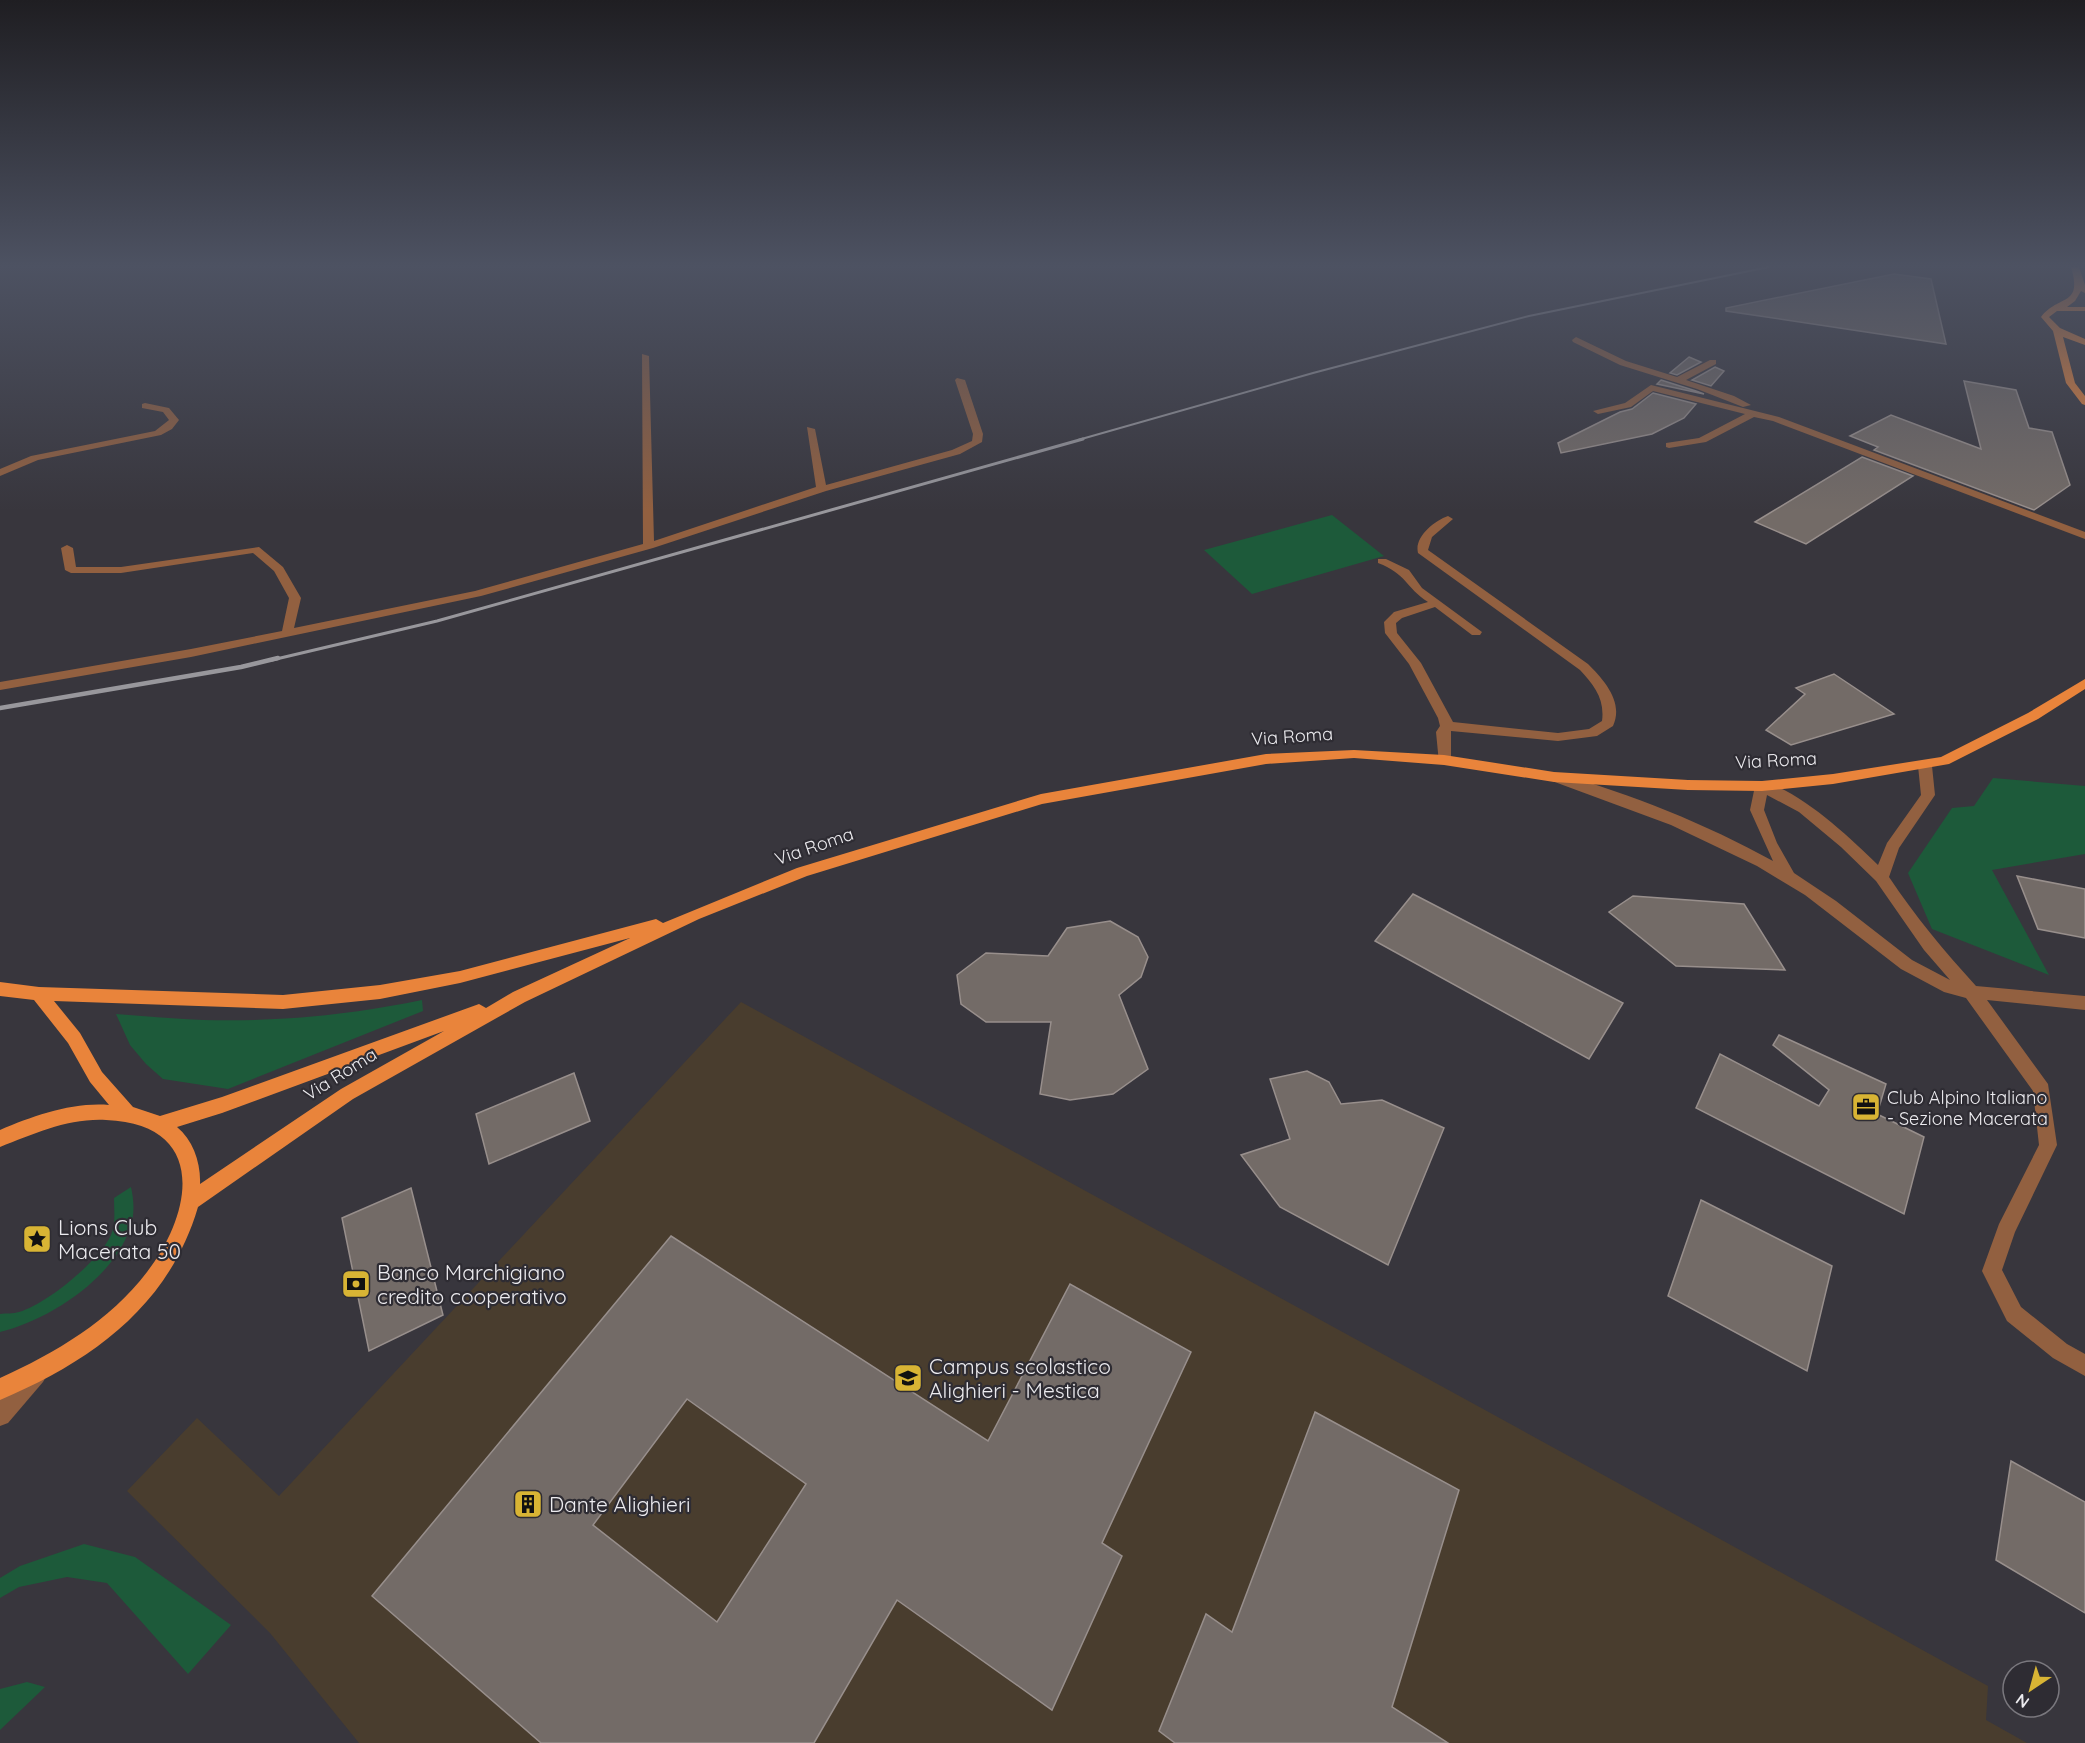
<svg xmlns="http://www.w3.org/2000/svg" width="2085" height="1743" viewBox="0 0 2085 1743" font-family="Quicksand,sans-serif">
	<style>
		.education { fill: #493d2e }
		.green { fill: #1d5a3a }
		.building { fill: #736b67; stroke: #988f8c; stroke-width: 1.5; fill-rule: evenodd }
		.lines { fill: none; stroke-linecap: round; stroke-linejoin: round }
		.service { fill: #926040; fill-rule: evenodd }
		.minor { fill: #926040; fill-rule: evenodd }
		.primary { fill: #e9843b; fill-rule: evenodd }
		.rail-far2 { stroke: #98979c; stroke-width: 2 }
		.rail-far1 { stroke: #98979c; stroke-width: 3 }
		.rail { stroke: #98979c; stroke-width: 4.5 }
		.labels { text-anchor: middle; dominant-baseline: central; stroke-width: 4.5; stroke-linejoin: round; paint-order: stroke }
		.street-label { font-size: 18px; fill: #ecebef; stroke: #2e2c33 }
		.poi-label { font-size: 18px; fill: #ecebef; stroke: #2e2c33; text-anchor: start }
		.near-poi-label { font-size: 21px; fill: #ecebef; stroke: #2e2c33; text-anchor: start }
	</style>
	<rect width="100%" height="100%" fill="#38363d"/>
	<path class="education" d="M 741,1002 L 1988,1686 L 1986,1720 L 2027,1743 L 359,1743 L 270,1633 L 127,1491 L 197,1418 L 279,1496 Z"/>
	<g class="green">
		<path d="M 1332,515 L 1384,556 L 1252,594 L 1204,550 Z"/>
		<path d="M 1993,778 L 2085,786 L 2085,854 L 1992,870 L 2049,975 L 1932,929 L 1908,873 L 1952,808 L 1974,806 Z"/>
		<path d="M 422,1000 L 423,1011 L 228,1089 L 163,1079 L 146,1064 L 130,1045 L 116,1014 C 145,1016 174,1019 203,1020 C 276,1022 350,1015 422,1000 Z"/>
		<path d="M 131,1187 C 134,1201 135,1214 130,1228 C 113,1279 49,1320 0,1332 L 0,1314 C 6,1313 13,1314 19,1312 C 47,1304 99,1261 111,1235 C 116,1223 114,1210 114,1198 Z"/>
		<path d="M 84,1544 L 135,1557 L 231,1625 L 188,1674 L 107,1583 L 67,1577 L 19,1587 L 0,1598 L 0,1578 L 20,1566 Z"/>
		<path d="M 27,1682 L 45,1687 L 0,1730 L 0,1689 Z"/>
	</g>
	<g class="building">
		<path d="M 1894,274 L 1931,279 L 1946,344 L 1726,311 L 1726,308 Z"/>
		<path d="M 1689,357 L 1701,362 L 1677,375 L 1670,373 Z"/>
		<path d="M 1715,367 L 1724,371 L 1711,386 L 1692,380 Z"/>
		<path d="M 1661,380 L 1696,391 L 1704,394 L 1657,384 Z"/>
		<path d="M 1964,381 L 2016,390 L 2029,428 L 2052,432 L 2070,485 L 2034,510 L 1874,450 L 1878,447 L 1850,436 L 1891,415 L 1981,449 Z"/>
		<path d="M 1653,393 L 1696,404 L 1684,418 L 1652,434 L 1561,453 L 1558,443 L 1620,412 L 1632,409 Z"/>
		<path d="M 1862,457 L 1913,476 L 1806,544 L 1755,522 Z"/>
		<path d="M 1834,674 L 1894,714 L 1791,745 L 1766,730 L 1805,694 L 1796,688 Z"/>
		<path d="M 2017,876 L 2085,889 L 2085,938 L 2038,929 Z"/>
		<path d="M 1413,894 L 1623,1003 L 1589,1059 L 1375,941 Z"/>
		<path d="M 1633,896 L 1744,904 L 1785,970 L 1676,966 L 1609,912 Z"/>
		<path d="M 1110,921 L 1138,937 L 1148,957 L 1141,977 L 1119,995 L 1148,1069 L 1113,1094 L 1070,1100 L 1040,1094 L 1051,1022 L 986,1022 L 961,1004 L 957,975 L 986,953 L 1048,956 L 1067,928 Z"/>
		<path d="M 1779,1035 L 1886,1084 L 1877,1114 L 1924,1137 L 1904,1214 L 1696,1108 L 1720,1054 L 1819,1106 L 1829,1090 L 1773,1045 Z"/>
		<path d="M 1307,1071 L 1329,1082 L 1341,1104 L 1382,1100 L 1444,1128 L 1388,1265 L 1280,1207 L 1241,1155 L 1290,1139 L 1270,1079 Z"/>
		<path d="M 574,1073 L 590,1121 L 489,1164 L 476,1114 Z"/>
		<path d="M 411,1188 L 443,1315 L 369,1351 L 342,1218 Z"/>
		<path d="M 1701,1200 L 1832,1266 L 1807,1371 L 1668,1296 Z"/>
		<path d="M 671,1236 L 988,1441 L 1070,1284 L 1191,1352 L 1102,1543 L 1122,1556 L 1052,1710 L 897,1600 L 814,1743 L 541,1743 L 372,1596 ZM 687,1399 L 806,1484 L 717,1622 L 593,1525 Z"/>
		<path d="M 1315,1412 L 1459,1490 L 1392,1707 L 1448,1743 L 1175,1743 L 1159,1731 L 1206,1614 L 1232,1632 Z"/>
		<path d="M 2011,1461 L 2085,1502 L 2085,1613 L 1996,1560 Z"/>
	</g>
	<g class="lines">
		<g class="service">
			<path d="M 1576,337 L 1626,361 L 1677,377 L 1710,360 L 1716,360 L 1716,364 L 1686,380 L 1734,396 L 1751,405 L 1743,407 L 1697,389 L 1620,365 L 1573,342 L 1572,340 Z"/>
			<path d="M 642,354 L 649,356 L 654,541 L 816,487 L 807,427 L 815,429 L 826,485 L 952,450 L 972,441 L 973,434 L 955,380 L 957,378 L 965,380 L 983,434 L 982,442 L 960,454 L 826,491 L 653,548 L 481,596 L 191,657 L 0,690 L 0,682 L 191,649 L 282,631 L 289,598 L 274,571 L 253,553 L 121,573 L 71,573 L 65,570 L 61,548 L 67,545 L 73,548 L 76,567 L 121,567 L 259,547 L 283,567 L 301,598 L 294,628 L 475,591 L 643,544 Z"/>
			<path d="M 1651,385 L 1779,417 L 2085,532 L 2085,539 L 1773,421 L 1754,417 L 1706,442 L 1669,448 L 1666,447 L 1666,443 L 1699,438 L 1745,414 L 1653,391 L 1631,407 L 1598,414 L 1593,411 L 1625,403 Z"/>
			<path d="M 145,403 L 169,408 L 179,420 L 172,429 L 161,435 L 38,460 L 0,476 L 0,469 L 31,456 L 155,431 L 169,420 L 163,412 L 142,408 L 142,404 Z"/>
			<path d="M 1448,516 L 1453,519 L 1432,537 L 1428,550 L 1588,664 C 1604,680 1624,702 1613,726 L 1597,736 L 1558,741 L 1451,731 L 1451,760 L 1449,763 L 1439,763 L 1436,732 L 1440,726 L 1438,718 L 1409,664 L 1385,633 L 1384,622 L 1394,612 L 1428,602 C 1405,587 1407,574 1378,563 L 1378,559 L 1386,559 L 1409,570 L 1422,588 L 1482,632 L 1480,635 L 1472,635 L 1435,607 L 1402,618 L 1396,623 L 1397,633 L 1421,663 L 1453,722 L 1558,733 L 1589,729 L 1602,721 C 1605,699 1594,685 1580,670 L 1418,553 C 1414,537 1434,521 1448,516 Z"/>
		</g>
		<g class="minor">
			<path d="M 1925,761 L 1932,766 L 1935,795 L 1899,848 L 1889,877 C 1915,916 1944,951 1976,986 L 2085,996 L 2085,1010 L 1987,1000 L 2048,1084 L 2057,1145 L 2015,1232 L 2002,1270 L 2021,1307 L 2067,1344 L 2085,1354 L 2085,1376 L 2053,1358 L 2007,1321 L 1982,1271 L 1999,1224 L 2039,1145 L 2033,1091 L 1966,998 L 1944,992 L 1901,969 L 1805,895 L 1757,866 L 1671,825 L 1552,781 L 1550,778 L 1557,773 C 1631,794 1706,824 1773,861 L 1750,810 L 1755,786 L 1762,781 C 1803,793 1848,836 1878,865 L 1887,843 L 1921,795 L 1918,766 ZM 1767,795 L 1799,812 L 1841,847 L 1876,881 L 1924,950 L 1950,980 L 1912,960 L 1836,901 L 1794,873 L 1777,843 L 1764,810 Z"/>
			<path d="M 36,1364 L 43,1368 L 47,1375 L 43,1382 L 8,1423 L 0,1426 L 0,1399 L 29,1368 Z"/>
		</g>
		<g class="primary">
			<path d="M 2071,267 L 2079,267 L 2085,285 L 2085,293 L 2081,291 L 2075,301 L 2067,307 L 2085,307 L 2085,311 L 2057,311 L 2049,317 L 2060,328 L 2085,339 L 2085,345 L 2063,337 L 2075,383 L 2085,396 L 2085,405 L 2082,404 L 2066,383 L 2053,331 L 2041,317 C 2059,294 2083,307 2071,267 Z"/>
			<path d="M 2085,679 L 2085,689 L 2038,719 L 1949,764 L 1833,784 L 1762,791 L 1688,790 L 1554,782 L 1444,765 L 1354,758 L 1266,764 L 1042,804 L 807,876 L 699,919 L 525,1002 L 353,1099 L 198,1207 C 169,1306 92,1361 0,1400 L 0,1378 C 55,1353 110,1321 147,1272 C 194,1211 207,1124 106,1120 C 68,1118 34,1134 0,1147 L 0,1130 C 33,1116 72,1102 109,1105 L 90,1082 L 68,1043 L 34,1000 L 0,996 L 0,982 L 39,987 L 283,995 L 380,985 L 460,971 L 656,919 L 663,923 L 797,868 L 1041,794 L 1266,754 L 1354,750 L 1444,755 L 1554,772 L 1688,780 L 1762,781 L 1833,774 L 1941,757 L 2028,713 ZM 630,938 L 513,992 L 486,1008 L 479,1004 L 222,1097 L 160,1116 L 133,1107 L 102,1072 L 80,1033 L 54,1001 L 283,1009 L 380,999 L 460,983 ZM 444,1031 L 341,1089 L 200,1184 C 201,1163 193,1140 177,1127 L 222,1113 Z"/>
		</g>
		<path class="rail-far2" d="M 1078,440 L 1313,373 L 1529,316 L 1769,267"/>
		<path class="rail-far1" d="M 272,660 L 437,621 L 1083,439"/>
		<path class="rail" d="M 0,708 L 241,667 L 278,658"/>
	</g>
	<linearGradient id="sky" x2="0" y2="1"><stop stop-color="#1f1e22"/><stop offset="0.52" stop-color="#4d5262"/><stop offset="1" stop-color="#4d5262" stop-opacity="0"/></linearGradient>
	<rect width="2085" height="511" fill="url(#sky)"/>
	<defs>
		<g id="office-square" transform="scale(1.5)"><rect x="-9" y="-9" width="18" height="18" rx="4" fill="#d8b434" stroke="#2e2c33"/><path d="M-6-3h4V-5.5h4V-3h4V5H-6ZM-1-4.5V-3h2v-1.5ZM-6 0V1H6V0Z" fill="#111"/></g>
		<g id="sight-square" transform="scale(1.5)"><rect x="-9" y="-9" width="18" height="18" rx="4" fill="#d8b434" stroke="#2e2c33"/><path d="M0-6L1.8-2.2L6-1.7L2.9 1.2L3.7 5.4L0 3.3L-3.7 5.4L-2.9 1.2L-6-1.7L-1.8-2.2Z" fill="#111"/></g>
		<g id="bank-square" transform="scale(1.5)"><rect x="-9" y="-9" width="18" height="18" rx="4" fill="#d8b434" stroke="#2e2c33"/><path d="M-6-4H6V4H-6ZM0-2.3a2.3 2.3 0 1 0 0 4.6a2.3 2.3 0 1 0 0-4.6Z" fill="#111"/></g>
		<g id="school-square" transform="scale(1.5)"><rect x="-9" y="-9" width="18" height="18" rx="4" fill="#d8b434" stroke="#2e2c33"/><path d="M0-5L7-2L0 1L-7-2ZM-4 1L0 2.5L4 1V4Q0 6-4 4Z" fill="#111"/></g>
		<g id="building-square" transform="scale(1.5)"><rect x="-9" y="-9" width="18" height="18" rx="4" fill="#d8b434" stroke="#2e2c33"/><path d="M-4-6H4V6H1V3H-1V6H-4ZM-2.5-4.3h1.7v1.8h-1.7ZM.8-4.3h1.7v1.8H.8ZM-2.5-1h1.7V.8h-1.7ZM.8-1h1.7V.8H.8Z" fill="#111"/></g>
	</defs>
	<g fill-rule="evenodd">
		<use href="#office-square" x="1866" y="1107"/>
		<use href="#sight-square" x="37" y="1239"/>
		<use href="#bank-square" x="356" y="1284"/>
		<use href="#school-square" x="908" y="1378"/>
		<use href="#building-square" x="528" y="1504"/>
	</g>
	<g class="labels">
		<g class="street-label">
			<text transform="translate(1292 736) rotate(-4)">Via Roma</text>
			<text transform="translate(1776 760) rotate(-3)">Via Roma</text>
			<text transform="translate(814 846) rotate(-19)">Via Roma</text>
			<text transform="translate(340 1074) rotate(-32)">Via Roma</text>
		</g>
		<g class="poi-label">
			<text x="1887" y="1097">Club Alpino Italiano<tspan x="1887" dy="21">- Sezione Macerata</tspan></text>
		</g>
		<g class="near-poi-label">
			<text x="58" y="1227">Lions Club<tspan x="58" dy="24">Macerata 50</tspan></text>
			<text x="377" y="1272">Banco Marchigiano<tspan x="377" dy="24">credito cooperativo</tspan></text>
			<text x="929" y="1366">Campus scolastico<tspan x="929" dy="24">Alighieri - Mestica</tspan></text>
			<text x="549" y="1504">Dante Alighieri</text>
		</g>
	</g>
	<g transform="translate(2031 1689) rotate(216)"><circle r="28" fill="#2e2c33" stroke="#7a787e" stroke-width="1.5"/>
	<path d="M0-4.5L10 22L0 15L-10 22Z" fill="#d8b434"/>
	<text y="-9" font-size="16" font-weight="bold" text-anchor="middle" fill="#ecebef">N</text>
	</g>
</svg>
